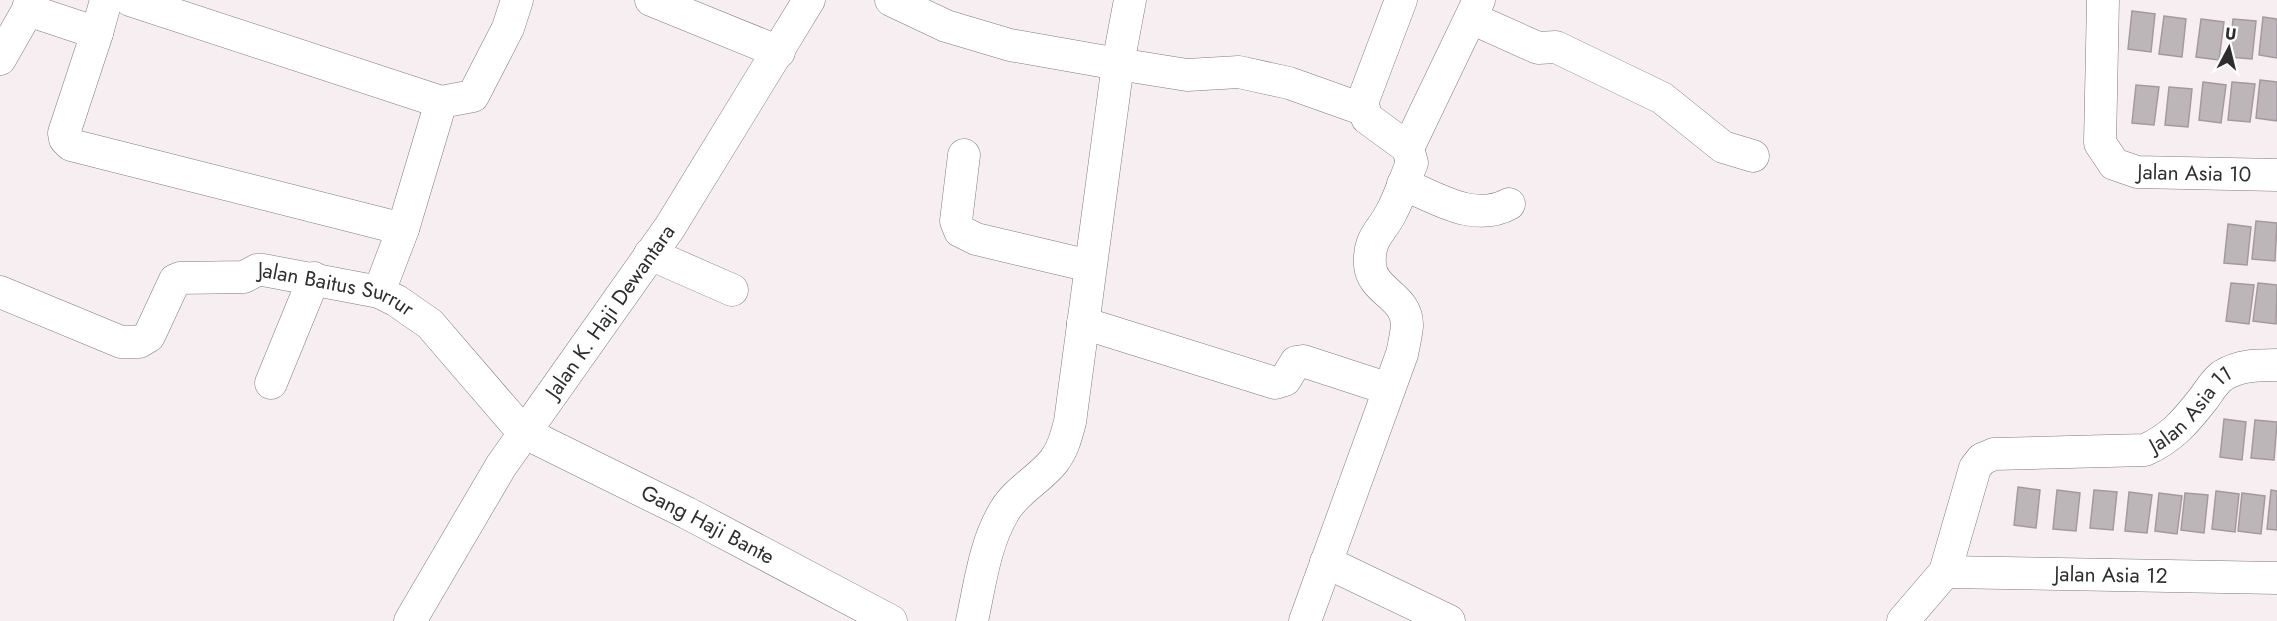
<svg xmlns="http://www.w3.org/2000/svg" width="2277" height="621" viewBox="0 0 2277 621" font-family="Jost,sans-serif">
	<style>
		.building { fill: #bdb6b9; stroke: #a29b9e; stroke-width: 1.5 }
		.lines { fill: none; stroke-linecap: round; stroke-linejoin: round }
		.minor-casing { stroke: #817a7d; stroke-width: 33 }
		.minor { stroke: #fff; stroke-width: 32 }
		.labels { text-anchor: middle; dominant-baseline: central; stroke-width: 4.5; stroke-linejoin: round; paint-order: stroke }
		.street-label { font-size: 21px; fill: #2f2d2e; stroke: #fff }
	</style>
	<rect width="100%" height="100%" fill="#f6eef1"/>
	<g class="building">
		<path d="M 2132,11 L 2155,14 L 2151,52 L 2128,49 Z"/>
		<path d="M 2164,16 L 2186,19 L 2182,57 L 2159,54 Z"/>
		<path d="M 2263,17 L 2277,19 L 2277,58 L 2259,55 Z"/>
		<path d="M 2201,19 L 2224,22 L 2219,60 L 2196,57 Z"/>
		<path d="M 2233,19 L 2256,21 L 2252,59 L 2229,57 Z"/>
		<path d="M 2260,80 L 2277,82 L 2277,121 L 2256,118 Z"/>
		<path d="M 2203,82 L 2226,85 L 2221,123 L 2199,120 Z"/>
		<path d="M 2232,82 L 2255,84 L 2250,122 L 2228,120 Z"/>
		<path d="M 2136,85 L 2159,87 L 2154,125 L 2132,123 Z"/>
		<path d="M 2169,87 L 2192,89 L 2188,127 L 2165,125 Z"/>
		<path d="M 2256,221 L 2277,223 L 2275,261 L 2252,259 Z"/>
		<path d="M 2228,224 L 2251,227 L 2247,265 L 2224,263 Z"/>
		<path d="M 2231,283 L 2254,285 L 2249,324 L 2226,321 Z"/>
		<path d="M 2258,283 L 2277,285 L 2276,324 L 2253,321 Z"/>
		<path d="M 2224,419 L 2246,422 L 2242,460 L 2220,457 Z"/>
		<path d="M 2255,420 L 2277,422 L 2274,460 L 2251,458 Z"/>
		<path d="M 2018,487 L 2040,490 L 2036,528 L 2014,525 Z"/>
		<path d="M 2057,490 L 2080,493 L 2076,531 L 2053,529 Z"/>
		<path d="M 2094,490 L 2117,492 L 2113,530 L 2090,528 Z"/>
		<path d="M 2271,490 L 2277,491 L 2277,530 L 2267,529 Z"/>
		<path d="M 2216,491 L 2239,494 L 2235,532 L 2212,529 Z"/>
		<path d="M 2129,492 L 2152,495 L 2147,533 L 2125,531 Z"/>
		<path d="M 2159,493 L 2182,496 L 2177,534 L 2155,531 Z"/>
		<path d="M 2185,493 L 2208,495 L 2204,533 L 2181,530 Z"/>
		<path d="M 2242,493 L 2265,496 L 2261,534 L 2238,531 Z"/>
	</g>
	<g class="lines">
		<g class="minor-casing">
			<g id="minor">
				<path d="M 30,0 L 28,10 L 97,33 L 106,0"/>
				<path d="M 130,0 L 441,102 L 473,96 L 508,28 L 517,0"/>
				<path d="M 651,0 L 779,52"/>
				<path d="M 891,0 L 946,26 L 1010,45 L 1118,64 L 1130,0"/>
				<path id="s1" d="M 2103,0 L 2100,143 L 2114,164 L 2137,172 L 2277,175"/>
				<path d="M 1471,18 L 1538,48 L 1556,47 L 1662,98 L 1723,147 L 1753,156"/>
				<path d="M 97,33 L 64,133 L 65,139 L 71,145 L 403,229"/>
				<path d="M 0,59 L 28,10"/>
				<path d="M 1408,148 L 1479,0"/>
				<path d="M 964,155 L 956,221 L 960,231 L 976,239 L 1090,266"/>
				<path d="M 1403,184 C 1437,198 1474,223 1509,204"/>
				<path d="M 650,254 L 732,290"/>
				<path id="s2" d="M 0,292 L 121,342 L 139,342 L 149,336 L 175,280 L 180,278 L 244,277 L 257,270 L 263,270 L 379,292 L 397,301 L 430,324 L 523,432 L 687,513 L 891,621"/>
				<path d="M 379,292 L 403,229 L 441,102"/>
				<path d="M 1083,323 L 1275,383 L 1285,380 L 1296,362 L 1303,361 L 1389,389"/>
				<path d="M 271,383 L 314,278"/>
				<path d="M 1326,562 L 1449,621"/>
				<path id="s3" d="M 1945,572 L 2277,578"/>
				<path id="s4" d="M 410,621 L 501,466 L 670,227 L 809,0"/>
				<path d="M 972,621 C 980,584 985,542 1005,510 C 1017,490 1040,479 1054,461 C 1063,449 1066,437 1070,422 L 1118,64 L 1187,75 L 1239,72 L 1289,83 L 1362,109"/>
				<path d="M 1305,621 L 1402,354 C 1404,345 1406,335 1407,326 C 1408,296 1372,292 1370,265 C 1368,237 1382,232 1392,211 C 1400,196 1405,179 1412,163 L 1408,148 L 1367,118 L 1362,103 L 1401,0"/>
				<path id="s5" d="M 1903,621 L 1945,572 L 1975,468 L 1982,459 L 1994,454 L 2145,450 C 2172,438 2186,421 2204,398 C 2209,391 2215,381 2222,376 C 2239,365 2258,365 2277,365"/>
			</g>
		</g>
		<use href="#minor" class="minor"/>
	</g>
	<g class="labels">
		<g class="street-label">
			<text stroke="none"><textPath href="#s1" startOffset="250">Jalan Asia 10</textPath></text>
			<text stroke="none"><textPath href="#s2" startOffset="388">Jalan Baitus Surrur</textPath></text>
			<text stroke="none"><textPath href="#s4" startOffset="369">Jalan K. Haji Dewantara</textPath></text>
			<text stroke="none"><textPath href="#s5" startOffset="410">Jalan Asia 11</textPath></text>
			<text stroke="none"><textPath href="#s2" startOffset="840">Gang Haji Bante</textPath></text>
			<text stroke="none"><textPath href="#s3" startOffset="166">Jalan Asia 12</textPath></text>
		</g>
	</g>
	<g transform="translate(2229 48) rotate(7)" stroke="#ffffff" stroke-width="4.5" paint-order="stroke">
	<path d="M0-4.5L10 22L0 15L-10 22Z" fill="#2f2d2e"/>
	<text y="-9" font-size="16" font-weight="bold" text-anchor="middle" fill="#2f2d2e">U</text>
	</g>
</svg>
